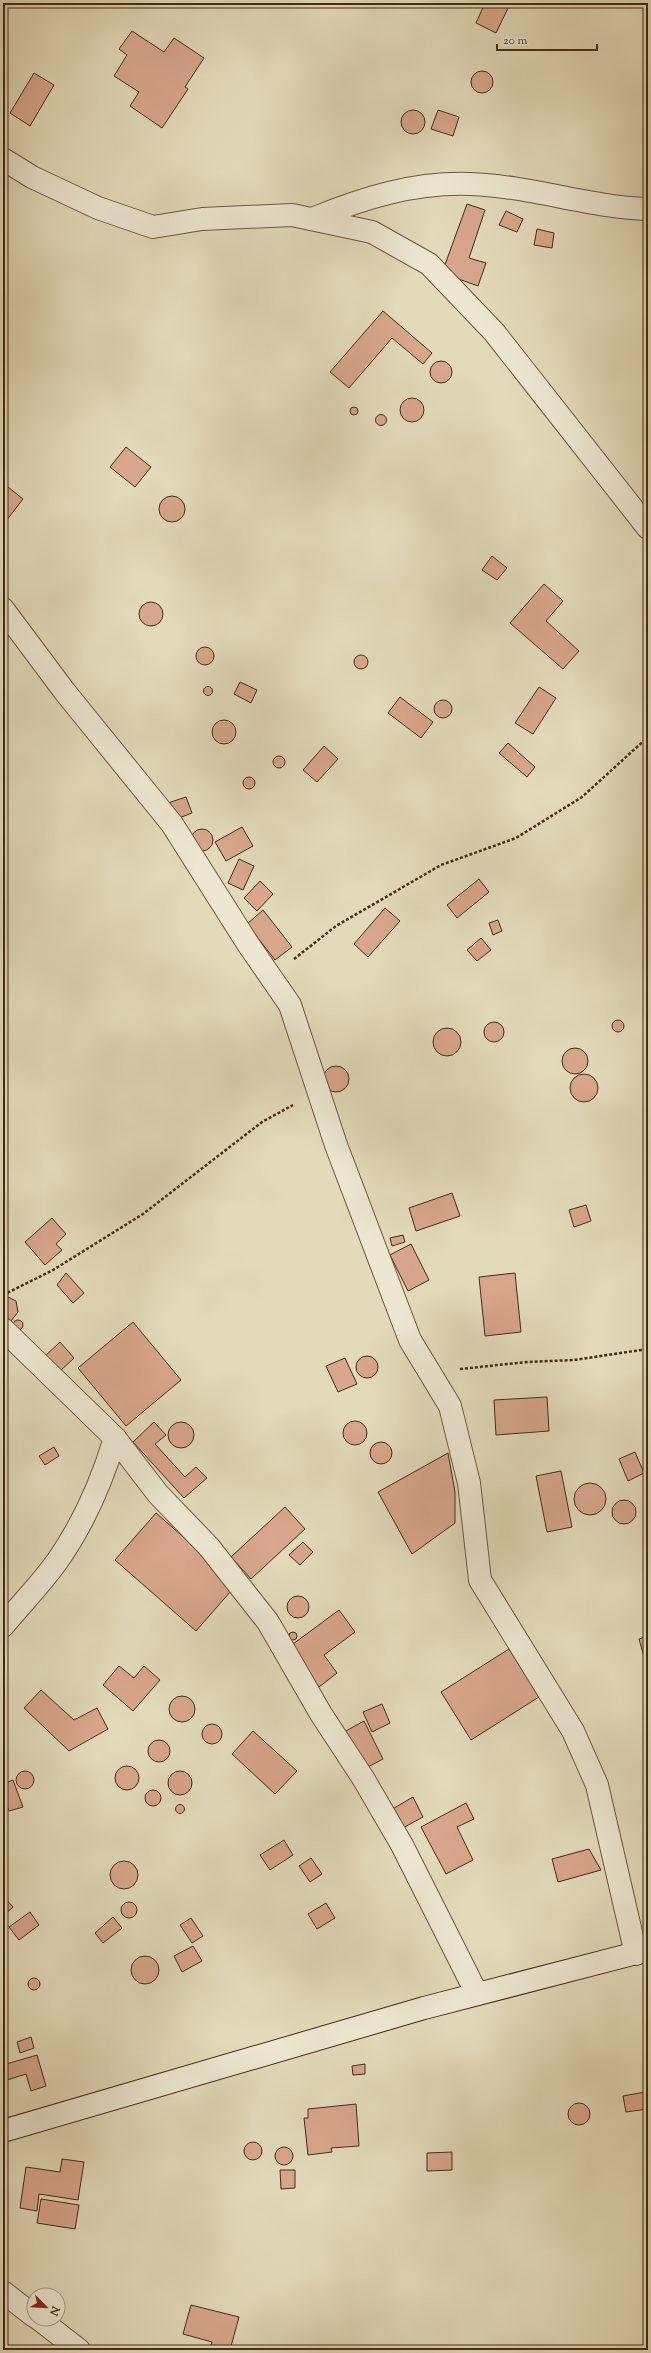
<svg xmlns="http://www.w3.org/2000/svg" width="651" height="2353" viewBox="0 0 651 2353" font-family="'Sorts Mill Goudy',serif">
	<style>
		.building { fill: #d8a68c; stroke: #442b15 }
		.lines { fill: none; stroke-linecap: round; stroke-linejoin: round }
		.street-casing { stroke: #6c573e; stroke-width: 24 }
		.secondary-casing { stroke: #442b15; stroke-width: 24 }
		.path { stroke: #442b15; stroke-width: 2.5; stroke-dasharray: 3 2; stroke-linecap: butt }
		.street { stroke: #ede7d2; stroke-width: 22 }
		.secondary { stroke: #ede7d2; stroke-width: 22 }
	</style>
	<rect width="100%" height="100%" fill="#e3daba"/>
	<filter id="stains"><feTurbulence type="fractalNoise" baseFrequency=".005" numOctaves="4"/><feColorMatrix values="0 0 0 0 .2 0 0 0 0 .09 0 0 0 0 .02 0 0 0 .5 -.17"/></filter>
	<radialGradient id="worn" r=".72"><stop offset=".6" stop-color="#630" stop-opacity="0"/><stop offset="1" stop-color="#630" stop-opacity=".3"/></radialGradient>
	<g class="building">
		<path d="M 485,3 L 502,3 L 509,6 L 496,33 L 476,23 Z"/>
		<path d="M 132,31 L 164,52 L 174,38 L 204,58 L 185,87 L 188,89 L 162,128 L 130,106 L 139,92 L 114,76 L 127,55 L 119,49 Z"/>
		<circle cx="482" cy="82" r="11"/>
		<path d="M 34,73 L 54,85 L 30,126 L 10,113 Z"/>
		<path d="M 438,110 L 459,117 L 453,136 L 431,129 Z"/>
		<circle cx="413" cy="122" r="12"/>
		<path d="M 467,204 L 485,210 L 469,258 L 486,263 L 478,286 L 442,273 Z"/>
		<path d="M 506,211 L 523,219 L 517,232 L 499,225 Z"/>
		<path d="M 537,229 L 554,233 L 552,248 L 534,245 Z"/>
		<path d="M 383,311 L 432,353 L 423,364 L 392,338 L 349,388 L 330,372 Z"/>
		<circle cx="441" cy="372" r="11"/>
		<circle cx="412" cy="410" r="12"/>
		<circle cx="354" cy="411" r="4"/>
		<circle cx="381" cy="420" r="5.5"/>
		<path d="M 126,447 L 151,467 L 135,487 L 110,467 Z"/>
		<path d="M 8,487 L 23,499 L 3,525 L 3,494 Z"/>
		<circle cx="172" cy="509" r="13"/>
		<path d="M 492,556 L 507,568 L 497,580 L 482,570 Z"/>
		<path d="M 544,584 L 563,601 L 546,621 L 579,651 L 563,669 L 510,623 Z"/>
		<circle cx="151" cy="614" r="12"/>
		<circle cx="205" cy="656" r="9"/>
		<circle cx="361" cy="662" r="7"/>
		<path d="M 240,682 L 257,690 L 251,703 L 234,694 Z"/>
		<circle cx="208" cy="691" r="4.5"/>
		<path d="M 539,687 L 556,698 L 533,734 L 515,723 Z"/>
		<path d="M 400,697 L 433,722 L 421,738 L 388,713 Z"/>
		<circle cx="443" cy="709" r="9"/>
		<circle cx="224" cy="732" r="12"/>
		<path d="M 508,743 L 535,767 L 527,777 L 499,753 Z"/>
		<path d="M 324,746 L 338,759 L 317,782 L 303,770 Z"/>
		<circle cx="279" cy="762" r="6"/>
		<circle cx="249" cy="783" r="6"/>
		<path d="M 186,797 L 192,813 L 174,820 L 168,803 Z"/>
		<path d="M 242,827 L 253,846 L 226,861 L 215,842 Z"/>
		<circle cx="202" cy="840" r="11"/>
		<path d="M 239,859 L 254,866 L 243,890 L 228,883 Z"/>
		<path d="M 479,879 L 489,892 L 457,918 L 447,905 Z"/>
		<path d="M 260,881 L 273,894 L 257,911 L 244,898 Z"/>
		<path d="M 385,908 L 400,921 L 368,957 L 354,944 Z"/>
		<path d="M 263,910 L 292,947 L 275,960 L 247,924 Z"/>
		<path d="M 498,920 L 502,931 L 493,935 L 489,923 Z"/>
		<path d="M 481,938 L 491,950 L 477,961 L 467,950 Z"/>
		<circle cx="618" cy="1026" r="6"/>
		<circle cx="494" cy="1032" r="10"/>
		<circle cx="447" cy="1042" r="14"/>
		<circle cx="575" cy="1061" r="13"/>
		<circle cx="336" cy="1079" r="13"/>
		<circle cx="584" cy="1088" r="14"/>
		<path d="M 452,1193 L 460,1216 L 416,1231 L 409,1208 Z"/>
		<path d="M 586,1205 L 591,1221 L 574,1227 L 569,1210 Z"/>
		<path d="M 52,1218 L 66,1234 L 56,1244 L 62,1250 L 45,1265 L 25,1242 Z"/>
		<path d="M 403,1235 L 405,1242 L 392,1246 L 390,1238 Z"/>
		<path d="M 411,1244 L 429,1280 L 408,1291 L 390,1255 Z"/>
		<path d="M 66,1273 L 84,1293 L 73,1303 L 57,1285 Z"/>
		<path d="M 515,1273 L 521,1332 L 485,1336 L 479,1277 Z"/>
		<path d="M 8,1297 L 16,1301 L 18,1312 L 11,1321 L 3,1321 L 3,1298 Z"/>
		<circle cx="18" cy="1325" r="5"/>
		<path d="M 133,1322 L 181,1380 L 126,1426 L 78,1368 Z"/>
		<path d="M 60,1342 L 74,1358 L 58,1373 L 44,1357 Z"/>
		<circle cx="367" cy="1367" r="11"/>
		<path d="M 345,1358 L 357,1384 L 338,1392 L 326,1366 Z"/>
		<path d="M 547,1397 L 549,1431 L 496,1435 L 494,1400 Z"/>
		<circle cx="355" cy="1433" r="12"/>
		<circle cx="181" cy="1435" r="13"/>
		<path d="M 154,1422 L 166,1435 L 155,1444 L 185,1477 L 196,1467 L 207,1478 L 184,1498 L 133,1442 Z"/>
		<circle cx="381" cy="1453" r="11"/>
		<path d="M 54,1447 L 59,1456 L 45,1465 L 39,1456 Z"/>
		<path d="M 635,1452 L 644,1473 L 628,1481 L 619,1459 Z"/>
		<path d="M 448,1453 L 455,1492 L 455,1523 L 412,1554 L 378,1492 Z"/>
		<path d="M 561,1471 L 572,1527 L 547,1532 L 536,1476 Z"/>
		<circle cx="590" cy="1499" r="16"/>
		<circle cx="624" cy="1512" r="12"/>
		<path d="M 285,1507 L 305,1529 L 251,1579 L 231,1557 Z"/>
		<path d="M 156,1513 L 237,1584 L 196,1631 L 115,1560 Z"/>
		<path d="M 303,1542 L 313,1552 L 300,1565 L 289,1555 Z"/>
		<circle cx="298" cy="1607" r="11"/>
		<path d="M 339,1610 L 355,1632 L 324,1655 L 337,1673 L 319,1687 L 289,1647 Z"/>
		<circle cx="293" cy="1636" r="4"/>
		<path d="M 648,1636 L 648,1663 L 646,1664 L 639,1639 Z"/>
		<path d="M 509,1649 L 539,1697 L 471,1740 L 441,1692 Z"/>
		<path d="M 119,1666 L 134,1678 L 144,1666 L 160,1680 L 133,1711 L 103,1685 Z"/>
		<path d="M 41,1690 L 74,1720 L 97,1708 L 108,1729 L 69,1751 L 24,1708 Z"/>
		<circle cx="182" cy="1709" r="13"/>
		<path d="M 382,1704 L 390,1723 L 372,1732 L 363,1712 Z"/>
		<path d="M 364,1721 L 383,1759 L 362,1770 L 344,1732 Z"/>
		<circle cx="212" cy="1734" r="10"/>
		<path d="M 253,1731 L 297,1771 L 275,1794 L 232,1754 Z"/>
		<circle cx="159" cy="1751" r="11"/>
		<circle cx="127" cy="1778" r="12"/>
		<circle cx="180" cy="1783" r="12"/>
		<circle cx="25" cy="1780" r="9"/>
		<path d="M 13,1780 L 23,1807 L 9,1811 L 3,1796 L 3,1784 Z"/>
		<circle cx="153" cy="1798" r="8"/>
		<path d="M 413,1797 L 423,1817 L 399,1830 L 389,1811 Z"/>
		<path d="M 466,1803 L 474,1819 L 457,1827 L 473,1860 L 446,1874 L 421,1827 Z"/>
		<circle cx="180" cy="1809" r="4.5"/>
		<path d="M 284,1840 L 293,1855 L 270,1870 L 260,1855 Z"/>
		<path d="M 589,1849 L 601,1870 L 558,1882 L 552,1859 Z"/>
		<path d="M 311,1858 L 322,1874 L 310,1882 L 299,1866 Z"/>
		<circle cx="124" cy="1875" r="14"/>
		<path d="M 3,1896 L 13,1907 L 3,1916 Z"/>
		<circle cx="129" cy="1910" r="8"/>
		<path d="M 326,1903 L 335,1918 L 317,1929 L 308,1914 Z"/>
		<path d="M 30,1912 L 39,1925 L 19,1940 L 9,1927 Z"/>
		<path d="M 113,1917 L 122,1928 L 103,1943 L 95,1933 Z"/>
		<path d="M 191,1918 L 203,1936 L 192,1943 L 180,1925 Z"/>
		<path d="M 193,1946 L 202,1961 L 182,1972 L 174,1956 Z"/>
		<circle cx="145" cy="1970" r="14"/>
		<circle cx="34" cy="1984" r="6"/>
		<path d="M 31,2037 L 34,2048 L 20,2053 L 17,2042 Z"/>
		<path d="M 37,2055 L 46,2086 L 31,2091 L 26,2074 L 4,2081 L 3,2065 Z"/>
		<path d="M 365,2064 L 365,2074 L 353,2075 L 352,2066 Z"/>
		<path d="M 645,2092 L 648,2109 L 626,2112 L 623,2096 Z"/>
		<circle cx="579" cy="2114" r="11"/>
		<path d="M 356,2104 L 359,2146 L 331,2148 L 332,2152 L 308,2155 L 304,2118 L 308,2118 L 308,2109 Z"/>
		<circle cx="253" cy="2151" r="9"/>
		<circle cx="284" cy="2156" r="9"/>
		<path d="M 452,2152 L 452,2170 L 427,2171 L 427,2153 Z"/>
		<path d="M 62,2159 L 84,2162 L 78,2200 L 39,2194 L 37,2211 L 20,2208 L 26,2167 L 60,2172 Z"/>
		<path d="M 280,2170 L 295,2170 L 295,2188 L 281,2189 Z"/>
		<path d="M 41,2199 L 79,2205 L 75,2229 L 37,2223 Z"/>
		<path d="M 191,2305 L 239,2317 L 230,2350 L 209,2350 L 212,2342 L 183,2334 Z"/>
	</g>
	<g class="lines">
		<g class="street-casing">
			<g id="street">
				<path d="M 3,159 L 32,177 L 98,208 L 153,227 L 202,219 L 292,215 L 372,232 L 429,264 L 494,332 L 648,528"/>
				<path d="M 312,219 C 363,198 414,182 470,184 C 530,186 588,207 648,209"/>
				<path d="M 3,609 L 65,692 L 172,824 L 248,944 L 290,1005 L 336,1145 L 410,1340 L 450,1406 L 469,1483 L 480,1580 L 573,1731 L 597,1785 L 636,1954"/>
				<path d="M 3,1329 L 115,1438 L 158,1494 L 209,1547 L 268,1622 L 321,1714 L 363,1778 L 402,1845 L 477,1994"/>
				<path d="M 3,1626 C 21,1604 42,1583 58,1560 C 84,1523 102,1481 115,1438"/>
				<path d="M 3,2292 L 34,2316"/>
				<path d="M 39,2319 L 79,2350"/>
			</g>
		</g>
		<g class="secondary-casing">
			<path id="secondary" d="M 3,2131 L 424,2008 L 648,1950"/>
		</g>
		<g class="path">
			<path d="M 294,959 L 336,926 L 441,865 L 516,838 L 582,797 L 648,737"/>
			<path d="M 3,1295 L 53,1270 L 143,1214 L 262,1122 L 293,1105"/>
			<path d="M 460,1369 L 527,1362 L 574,1360 L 648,1349"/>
		</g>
		<use href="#street" class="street"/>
		<use href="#secondary" class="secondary"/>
	</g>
	<rect width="651" height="2353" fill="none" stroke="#e3daba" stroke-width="16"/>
	<rect x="4" y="4" width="643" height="2345" fill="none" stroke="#442b15" stroke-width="2"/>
	<rect x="8" y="8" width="635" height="2337" fill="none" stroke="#442b15"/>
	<g transform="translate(46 2307) rotate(114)"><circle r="19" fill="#ede7d2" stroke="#a99c86"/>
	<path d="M0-3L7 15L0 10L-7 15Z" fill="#8f2418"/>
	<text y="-6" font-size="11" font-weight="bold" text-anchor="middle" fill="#442b15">N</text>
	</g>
	<path d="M497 44v6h100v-6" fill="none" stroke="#442b15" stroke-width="2"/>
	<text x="503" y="44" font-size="12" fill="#442b15" stroke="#ede7d2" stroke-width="3" paint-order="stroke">20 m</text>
	<rect width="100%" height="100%" filter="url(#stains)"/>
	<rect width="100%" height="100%" fill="url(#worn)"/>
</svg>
